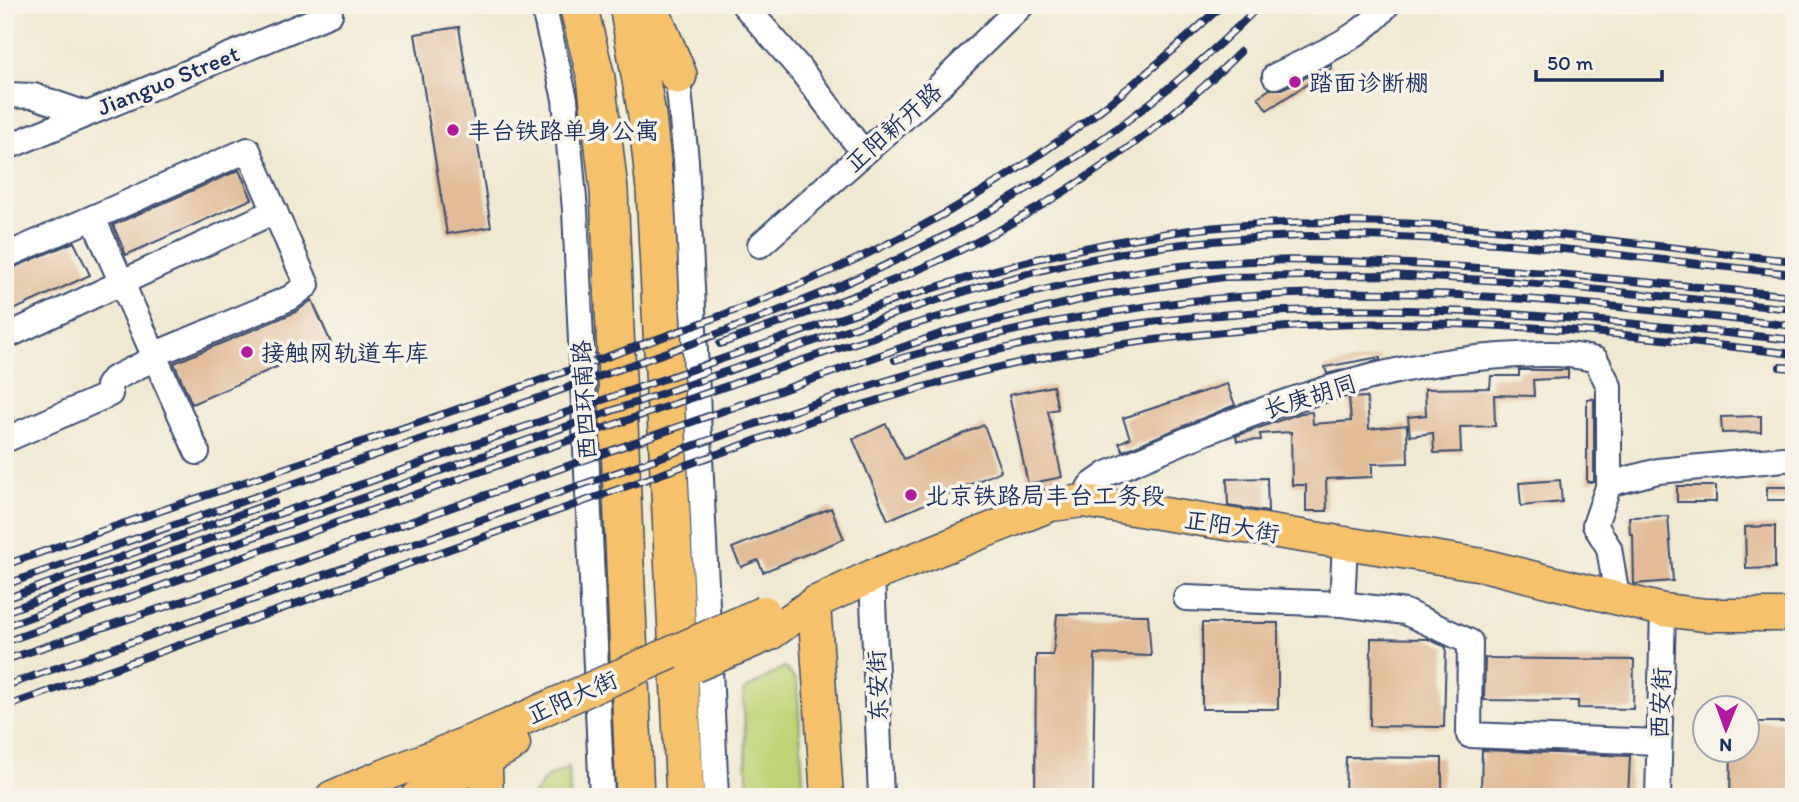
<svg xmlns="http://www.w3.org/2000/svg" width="1799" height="802" viewBox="0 0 1799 802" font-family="Itim,'LXGW WenKai TC',sans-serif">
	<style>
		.green { fill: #bfd377; stroke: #6d816a; stroke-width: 2 }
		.building { fill: #e2bc97 }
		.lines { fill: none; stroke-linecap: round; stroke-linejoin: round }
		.minor-casing { stroke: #3b4b6f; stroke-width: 28 }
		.major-casing { stroke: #3b4b6f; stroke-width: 35 }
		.highway-casing { stroke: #3b4b6f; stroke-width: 40 }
		.minor { stroke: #fff; stroke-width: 24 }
		.major { stroke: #f5c16b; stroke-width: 32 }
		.highway { stroke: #f5c16b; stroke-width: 37 }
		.rail-casing { stroke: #1b2f5e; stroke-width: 8 }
		.rail { stroke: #f7f3e8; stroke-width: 5; stroke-dasharray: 16; stroke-linecap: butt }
		.major-bridge-casing { stroke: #3b4b6f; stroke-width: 35; stroke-linecap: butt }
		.major-bridge { stroke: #f5c16b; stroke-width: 32 }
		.poi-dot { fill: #b5179e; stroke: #f7f3e8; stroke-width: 2.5 }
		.labels { text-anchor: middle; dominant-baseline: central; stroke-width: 7; stroke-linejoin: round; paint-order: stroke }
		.street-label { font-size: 24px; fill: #1b2f5e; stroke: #f7f3e8 }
		.poi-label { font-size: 24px; fill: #1b2f5e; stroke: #f7f3e8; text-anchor: start }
	</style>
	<rect width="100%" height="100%" fill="#f7f3e8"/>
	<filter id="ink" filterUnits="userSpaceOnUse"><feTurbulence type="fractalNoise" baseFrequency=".0143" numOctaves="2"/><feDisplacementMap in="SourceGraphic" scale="14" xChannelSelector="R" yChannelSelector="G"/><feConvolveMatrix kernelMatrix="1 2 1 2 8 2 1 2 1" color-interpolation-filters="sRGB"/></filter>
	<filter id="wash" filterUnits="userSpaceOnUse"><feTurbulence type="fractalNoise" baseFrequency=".00686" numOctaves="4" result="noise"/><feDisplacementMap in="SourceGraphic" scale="28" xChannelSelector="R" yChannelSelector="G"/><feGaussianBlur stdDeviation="1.57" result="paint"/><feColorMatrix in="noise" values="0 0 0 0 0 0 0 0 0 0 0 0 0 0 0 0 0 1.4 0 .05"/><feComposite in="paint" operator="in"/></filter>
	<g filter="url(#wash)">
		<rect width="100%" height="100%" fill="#f0e9d1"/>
		<g class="green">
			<path d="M 784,667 L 797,681 L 804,797 L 748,797 L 743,691 Z"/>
			<path d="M 569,767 L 570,797 L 532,797 L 546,778 Z"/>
		</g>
		<g id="blocks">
			<g class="building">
				<path d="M 459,27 L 491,227 L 447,234 L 415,34 Z"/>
				<path d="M 1331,65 L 1332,68 L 1267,110 L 1258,97 L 1270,89 L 1282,89 Z"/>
				<path d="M 239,170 L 252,199 L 126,255 L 113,225 Z"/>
				<path d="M 74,242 L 90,275 L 5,314 L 5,271 Z"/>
				<path d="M 312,300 L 331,343 L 192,404 L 174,363 L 296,312 Z"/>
				<path d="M 1380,357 L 1380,360 L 1327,374 L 1325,367 Z"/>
				<path d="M 1519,370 L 1568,370 L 1568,378 L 1533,380 L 1534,396 L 1494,395 L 1495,426 L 1460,427 L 1461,452 L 1434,453 L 1433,433 L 1410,436 L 1408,417 L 1426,415 L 1425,389 L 1490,388 L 1491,376 L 1519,376 Z"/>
				<path d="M 1227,384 L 1235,405 L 1123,451 L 1119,443 L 1130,438 L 1123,418 Z"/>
				<path d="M 1053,386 L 1058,409 L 1048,411 L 1062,477 L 1028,484 L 1009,395 Z"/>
				<path d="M 1367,397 L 1369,429 L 1407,425 L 1408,463 L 1372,464 L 1372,477 L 1326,479 L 1327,511 L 1306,511 L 1306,485 L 1292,485 L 1291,432 L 1260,434 L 1261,440 L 1237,441 L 1236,436 L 1301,413 L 1312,412 L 1313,424 L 1351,421 L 1349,398 Z"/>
				<rect x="1587" y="399" width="7" height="83"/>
				<path d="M 1761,416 L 1761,432 L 1722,433 L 1721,417 Z"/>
				<path d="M 886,424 L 904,459 L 984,425 L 1001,471 L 888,520 L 853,439 Z"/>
				<path d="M 1267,478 L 1268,512 L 1228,506 L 1227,479 Z"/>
				<path d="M 1560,480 L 1562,502 L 1521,506 L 1519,483 Z"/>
				<rect x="1677" y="486" width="39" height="16"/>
				<rect x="1767" y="487" width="27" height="13"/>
				<path d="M 831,508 L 844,539 L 763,572 L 758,560 L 741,567 L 732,548 Z"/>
				<path d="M 1668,516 L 1673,581 L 1634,584 L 1633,534 L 1630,534 L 1629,517 Z"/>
				<path d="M 1775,526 L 1775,568 L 1746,569 L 1745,527 Z"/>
				<path d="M 1057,614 L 1148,615 L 1151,656 L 1095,654 L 1093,797 L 1035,797 L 1036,655 L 1053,655 Z"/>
				<rect x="1202" y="623" width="76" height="86"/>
				<path d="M 1371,638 L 1428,639 L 1446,647 L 1444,727 L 1370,726 Z"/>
				<path d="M 1485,658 L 1634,660 L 1633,709 L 1578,708 L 1578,701 L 1484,700 Z"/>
				<path d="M 1746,722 L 1794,722 L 1794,797 L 1730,797 L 1731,750 L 1746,750 Z"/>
				<path d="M 1482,750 L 1630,756 L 1628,797 L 1481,791 Z"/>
				<path d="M 1346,757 L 1442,758 L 1442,797 L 1345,797 Z"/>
			</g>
		</g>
	</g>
	<g filter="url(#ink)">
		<use href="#blocks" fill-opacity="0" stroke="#3b4b6f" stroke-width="2"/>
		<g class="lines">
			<g class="minor-casing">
				<g id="minor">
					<path d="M 543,5 L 565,99 L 575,210 L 602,797"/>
					<path d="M 744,5 L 800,69 L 863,152"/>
					<path d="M 676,60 L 686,160 L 716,797"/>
					<path d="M 1275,76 C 1312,57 1362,39 1387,5"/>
					<path d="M 5,95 L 34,96 L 86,114"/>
					<path d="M 5,148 L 330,14 L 329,5"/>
					<path d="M 93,218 L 197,452"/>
					<path d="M 760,245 L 933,92 L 1022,5"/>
					<path d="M 5,256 L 248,150 L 307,285 L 290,298 L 153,355"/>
					<path d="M 5,337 L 275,211"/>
					<path d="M 5,440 L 110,394 L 108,386 L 113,379 L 155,358"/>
					<path d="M 1609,484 L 1658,471 L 1794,458"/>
					<path d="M 1083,501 L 1090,486 L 1107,474 C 1233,419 1361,365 1501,356 C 1534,354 1564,351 1596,360 L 1609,386 L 1609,484 L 1595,525 L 1609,548 L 1617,597"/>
					<path d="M 872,576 L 881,797"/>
					<path d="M 1186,598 L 1342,604 L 1345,543"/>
					<path d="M 1342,604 L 1405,612 L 1470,642 L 1469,735 L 1659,742"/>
					<path d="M 1658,797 L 1663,610"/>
				</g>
			</g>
			<g class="major-casing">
				<g id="major">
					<path d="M 814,603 L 827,797"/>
					<path d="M 770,634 L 814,603 L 872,576 L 1051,505 L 1083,501 L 1483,565 L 1663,610 L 1705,615 L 1794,615"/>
					<path d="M 485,742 L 487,797"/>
					<path d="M 332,797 C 401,767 474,743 542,710"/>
					<path d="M 417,797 L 514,744"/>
				</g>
			</g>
			<g class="highway-casing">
				<g id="highway">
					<path d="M 578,5 L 596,78 L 609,190 L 635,797"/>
					<path d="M 628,5 L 647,115 L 655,189 L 685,797"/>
					<path d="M 648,5 L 678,75"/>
				</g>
			</g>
			<use href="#minor" class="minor"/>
			<use href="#major" class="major"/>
			<use href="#highway" class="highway"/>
			<g class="rail-casing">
				<g id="rail">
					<path d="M 720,344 C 781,322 844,301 904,276 C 1026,224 1146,146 1240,52"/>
					<path d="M 895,360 C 992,333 1091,312 1191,301 C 1391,280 1595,303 1794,326"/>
					<path d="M 1780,367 L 1794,368"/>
					<path d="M 5,565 C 182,502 361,444 538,381 C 649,342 761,305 867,254 C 998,192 1118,105 1222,5"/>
					<path d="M 5,585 C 185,520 367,459 547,395 C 657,355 769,319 875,270 C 1016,206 1151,115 1260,5"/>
					<path d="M 5,599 L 274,502"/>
					<path d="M 5,612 C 236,529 466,446 699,367 C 861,311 1020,251 1191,230 C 1392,206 1594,241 1794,261"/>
					<path d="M 5,626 C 242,541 478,456 716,375 C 872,322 1026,261 1191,243 C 1392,221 1594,254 1794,274"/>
					<path d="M 5,642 C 230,562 454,479 680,402 C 845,346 1007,286 1181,266 C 1249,258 1318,260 1386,263 C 1522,268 1658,284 1794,296"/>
					<path d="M 5,660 L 255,577 L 940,334 L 1100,295 L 1224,277 L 1389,275 L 1506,281 L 1794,309"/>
					<path d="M 5,686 L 813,404 C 911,372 1012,342 1115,327 C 1344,292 1566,316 1794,340"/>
					<path d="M 5,707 L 816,419 C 897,395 979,369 1062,354 C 1200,330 1342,319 1483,325 C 1587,329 1690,342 1794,354"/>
				</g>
			</g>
			<use href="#rail" class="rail"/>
			<g class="major-bridge-casing">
				<g id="major-bridge">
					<path d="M 694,666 L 770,634"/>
					<path d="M 542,710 L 764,612"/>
				</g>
			</g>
			<use href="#major-bridge" class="major-bridge"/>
		</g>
	</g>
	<g class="poi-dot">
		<circle cx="1295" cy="82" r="7"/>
		<circle cx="453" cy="130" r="7"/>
		<circle cx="247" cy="352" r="7"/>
		<circle cx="911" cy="495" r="7"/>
	</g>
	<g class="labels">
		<g class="street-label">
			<text transform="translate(168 80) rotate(-22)">Jianguo Street</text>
			<text transform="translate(893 127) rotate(-42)">正阳新开路</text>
			<text transform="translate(1310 396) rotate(-17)">长庚胡同</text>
			<text transform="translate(584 400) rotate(-93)">西四环南路</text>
			<text transform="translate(1232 526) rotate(9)">正阳大街</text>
			<text transform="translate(877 686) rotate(-92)">东安街</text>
			<text transform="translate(572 697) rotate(-24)">正阳大街</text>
			<text transform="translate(1660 703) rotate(-88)">西安街</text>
		</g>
		<g class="poi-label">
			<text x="1309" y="82">踏面诊断棚</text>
			<text x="467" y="130">丰台铁路单身公寓</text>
			<text x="261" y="352">接触网轨道车库</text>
			<text x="925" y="495">北京铁路局丰台工务段</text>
		</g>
	</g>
	<rect width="1799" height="802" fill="none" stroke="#f7f3e8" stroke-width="28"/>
	<g transform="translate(1726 729) rotate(181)"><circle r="33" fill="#f7f3e8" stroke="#9fa5b1" stroke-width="2"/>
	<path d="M0-5L12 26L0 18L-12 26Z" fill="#b5179e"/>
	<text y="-10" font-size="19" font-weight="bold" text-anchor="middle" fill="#1b2f5e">N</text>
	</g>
	<path d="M1536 70v10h126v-10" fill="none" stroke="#1b2f5e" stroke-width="3.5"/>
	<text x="1547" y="70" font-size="21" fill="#1b2f5e" stroke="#f7f3e8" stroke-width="5" paint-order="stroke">50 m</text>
</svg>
